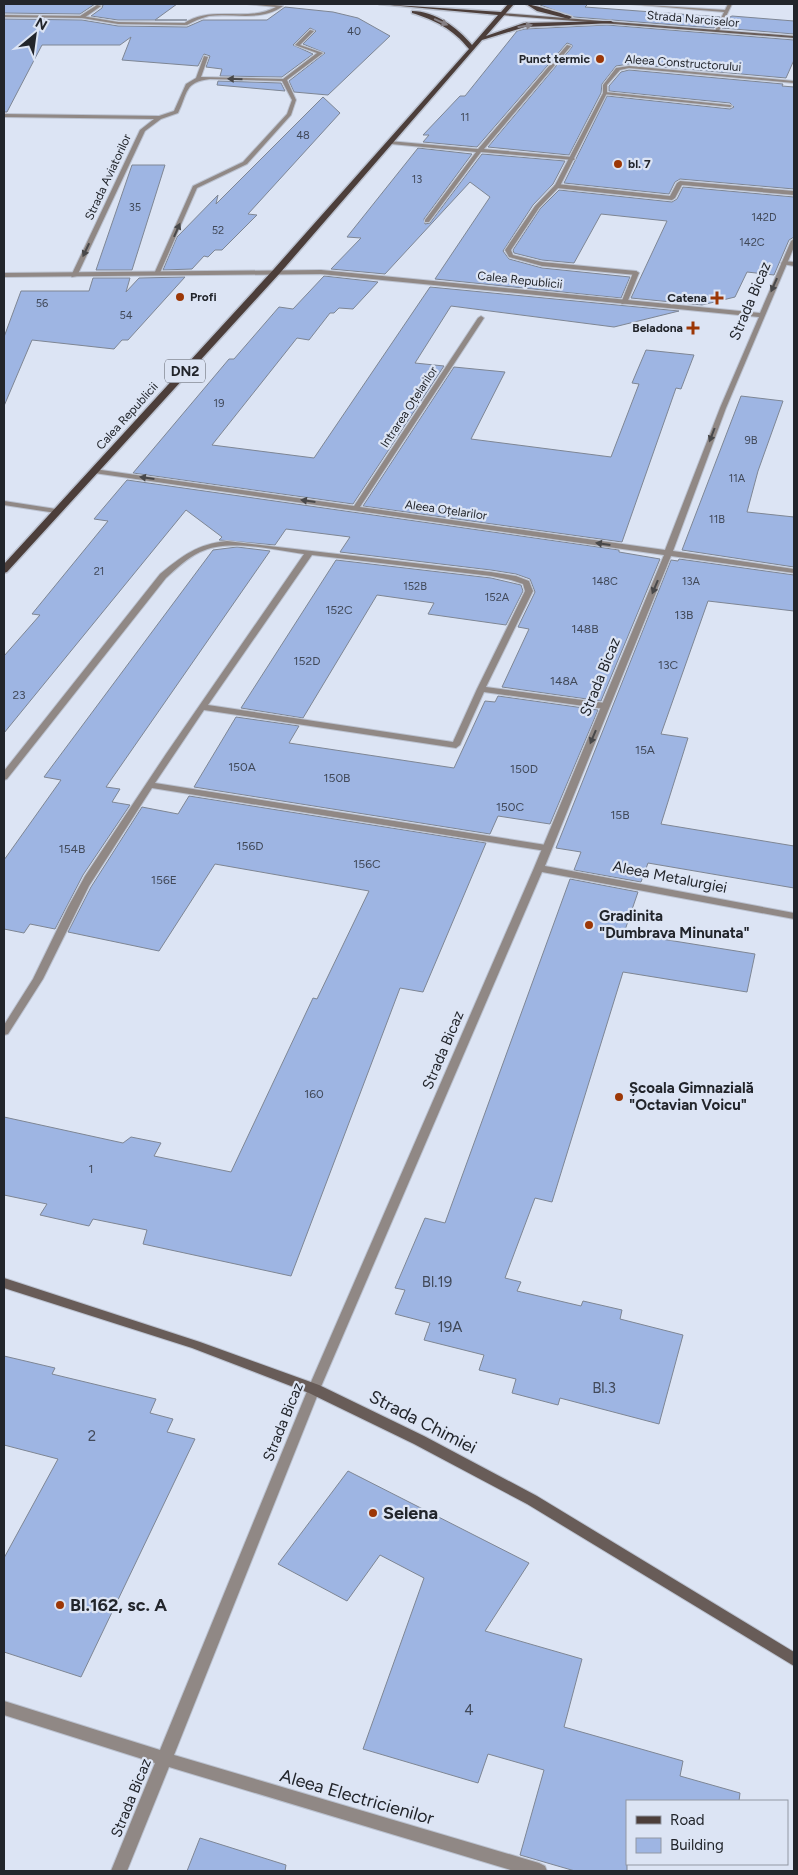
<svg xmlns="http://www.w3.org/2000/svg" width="798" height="1875" viewBox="0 0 798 1875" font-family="Figtree,sans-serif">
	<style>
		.building { fill: #9eb5e3; stroke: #7e8694 }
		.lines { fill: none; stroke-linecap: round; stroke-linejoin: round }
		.lane-casing { stroke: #bbc2d0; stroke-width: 2 }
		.street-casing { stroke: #bbc2d0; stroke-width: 2 }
		.secondary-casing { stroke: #bbc2d0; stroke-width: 2 }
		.primary-casing { stroke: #bbc2d0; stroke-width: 3 }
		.lane { fill: #908885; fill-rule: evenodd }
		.street { fill: #908885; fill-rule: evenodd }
		.secondary { fill: #685c58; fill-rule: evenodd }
		.primary { fill: #4c3e3a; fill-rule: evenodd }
		.oneway { fill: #868084 }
		.oneway2 { fill: #48484a }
		.poi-dot { fill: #9c3706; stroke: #dce4f4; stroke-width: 2 }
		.labels { text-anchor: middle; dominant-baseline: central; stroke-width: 4.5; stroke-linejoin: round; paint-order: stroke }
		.far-number-label { font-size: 11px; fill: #414959 }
		.far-street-label { font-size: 12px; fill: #22252b; stroke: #dce4f4 }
		.far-poi-label { font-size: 12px; font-weight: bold; fill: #22252b; stroke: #dce4f4; text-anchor: end }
		.number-label { font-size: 12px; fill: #414959 }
		.shield { fill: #dce4f4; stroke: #5a5e67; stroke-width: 1 }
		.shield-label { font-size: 14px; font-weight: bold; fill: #22252b }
		.street-label { font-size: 15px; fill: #22252b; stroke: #dce4f4 }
		.poi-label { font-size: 15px; font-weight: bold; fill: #22252b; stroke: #dce4f4; text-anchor: start }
		.near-number-label { font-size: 15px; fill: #414959 }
		.near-street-label { font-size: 18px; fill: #22252b; stroke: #dce4f4 }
		.near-poi-label { font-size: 18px; font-weight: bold; fill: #22252b; stroke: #dce4f4; text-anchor: start }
	</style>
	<rect width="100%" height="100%" fill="#dce4f4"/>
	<g class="building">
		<path d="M 4,4 L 95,4 L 80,14 L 4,13 Z"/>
		<path d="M 100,4 L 177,4 L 155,20 L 187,20 L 118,20 L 91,16 L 102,8 L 103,5 Z"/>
		<path d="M 541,4 L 588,4 L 585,7 L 720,17 L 714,28 L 574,17 L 540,5 Z"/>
		<path d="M 285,7 L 333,12 L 358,18 L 390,36 L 328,95 L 294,92 L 289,81 L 325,53 L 303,44 L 316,31 L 310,28 L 293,45 L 313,54 L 282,77 L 220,76 L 222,69 L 206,67 L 210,56 L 204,54 L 198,66 L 122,60 L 131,37 L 120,45 L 42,45 L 7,112 L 4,112 L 4,19 L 82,20 L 118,26 L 187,27 L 203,20 L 267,20 Z"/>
		<path d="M 732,16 L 794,21 L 794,34 L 722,28 L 728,18 Z"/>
		<path d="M 607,25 L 794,40 L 794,60 L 786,78 L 629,64 L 616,66 L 602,84 L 601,93 L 569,155 L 488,147 L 572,47 L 572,45 L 567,43 L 477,147 L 423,142 L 429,135 L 423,135 L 460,96 L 465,96 L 517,31 L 525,29 Z"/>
		<path d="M 629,70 L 783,84 L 782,86 L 794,87 L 794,189 L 680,179 L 675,182 L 669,194 L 564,183 L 607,96 L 730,109 L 734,107 L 730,103 L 609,91 L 609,86 L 621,72 Z"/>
		<path d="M 218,81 L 281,83 L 285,91 L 217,85 Z"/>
		<path d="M 323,97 L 340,113 L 248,214 L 257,215 L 222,250 L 215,250 L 208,257 L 204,256 L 192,269 L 163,270 L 177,237 L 218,195 L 216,204 Z"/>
		<path d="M 418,148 L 472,154 L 424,219 L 425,224 L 430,223 L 482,154 L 565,161 L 553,184 L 533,205 L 503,251 L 509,259 L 542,268 L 630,277 L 621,298 L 435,279 L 490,197 L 470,182 L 385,274 L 331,269 L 361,238 L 347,237 Z"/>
		<path d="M 132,165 L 165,165 L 132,270 L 96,270 Z"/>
		<path d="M 683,187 L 794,197 L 794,237 L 789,240 L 774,275 L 747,272 L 735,297 L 702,305 L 631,298 L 667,221 L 601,214 L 574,263 L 542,260 L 514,253 L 513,250 L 540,209 L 559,190 L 672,202 L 677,199 Z"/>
		<path d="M 324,276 L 378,282 L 353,309 L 339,308 L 334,313 L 330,313 L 309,340 L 297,338 L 212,445 L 314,458 L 430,287 L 679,311 L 614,327 L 451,306 L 415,363 L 444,366 L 353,504 L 133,473 L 229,359 L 234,359 L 279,307 L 293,309 Z"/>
		<path d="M 185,277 L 128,340 L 122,340 L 114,349 L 32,340 L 4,406 L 4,337 L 21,291 L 89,291 L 93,278 L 130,278 L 126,292 L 139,278 Z"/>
		<path d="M 646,350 L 694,355 L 681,389 L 676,388 L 622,542 L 363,506 L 454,367 L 505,372 L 471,439 L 611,457 L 639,384 L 632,383 Z"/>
		<path d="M 741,396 L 783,401 L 758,471 L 747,512 L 794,517 L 794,567 L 682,550 Z"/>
		<path d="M 127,480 L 619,550 L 619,552 L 660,559 L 601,701 L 502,687 L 529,629 L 518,627 L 535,592 L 530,579 L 516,574 L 491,570 L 340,552 L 350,537 L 286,529 L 275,545 L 219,540 L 222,537 L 186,510 L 4,733 L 4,656 L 40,615 L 32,614 L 108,521 L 94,519 Z"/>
		<path d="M 237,547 L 270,551 L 106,787 L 120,789 L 112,802 L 130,805 L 83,875 L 55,929 L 30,924 L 24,933 L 4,929 L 4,860 L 61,780 L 44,777 L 213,550 Z"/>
		<path d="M 679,559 L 794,575 L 794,611 L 708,601 L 661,734 L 688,738 L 661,824 L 794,846 L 794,888 L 648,863 L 641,882 L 574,870 L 581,852 L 556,848 L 671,560 L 678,561 Z"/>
		<path d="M 336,560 L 491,578 L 521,585 L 523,591 L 506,625 L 428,614 L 434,603 L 377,595 L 303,718 L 241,708 Z"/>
		<path d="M 498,696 L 598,710 L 550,824 L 498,816 L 490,834 L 194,787 L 236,717 L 299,726 L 289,743 L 454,768 L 485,701 L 495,702 Z"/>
		<path d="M 189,796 L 486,843 L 423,992 L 400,988 L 291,1276 L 143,1244 L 147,1230 L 93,1219 L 89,1226 L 40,1215 L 47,1204 L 4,1195 L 4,1117 L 123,1143 L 131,1137 L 161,1143 L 154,1156 L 231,1172 L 313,998 L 317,999 L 369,891 L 215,864 L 159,951 L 68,932 L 91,887 L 142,807 L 178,814 Z"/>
		<path d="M 570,879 L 638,892 L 624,933 L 755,954 L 747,992 L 623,972 L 552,1202 L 535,1198 L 505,1278 L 521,1282 L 517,1291 L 581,1306 L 583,1301 L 622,1310 L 620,1319 L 683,1335 L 659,1424 L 560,1398 L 558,1405 L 512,1393 L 516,1379 L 479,1370 L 484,1355 L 424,1340 L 430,1323 L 395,1314 L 405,1290 L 395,1288 L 425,1218 L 445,1223 Z"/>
		<path d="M 4,1356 L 55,1368 L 52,1374 L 156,1399 L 150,1413 L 173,1419 L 167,1432 L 195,1439 L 81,1677 L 4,1652 L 4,1558 L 58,1459 L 4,1445 Z"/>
		<path d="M 348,1471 L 529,1563 L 485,1631 L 582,1659 L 564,1727 L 683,1761 L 680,1776 L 740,1793 L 739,1801 L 627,1801 L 627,1871 L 575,1871 L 520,1855 L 544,1770 L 488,1754 L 478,1783 L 363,1749 L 424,1578 L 380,1555 L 347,1601 L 278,1564 Z"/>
		<path d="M 200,1838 L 286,1865 L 285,1871 L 187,1871 Z"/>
	</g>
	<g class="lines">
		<g class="lane-casing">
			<g id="lane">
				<path d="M 247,4 L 266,4 L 283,6 C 261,22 234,13 209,16 C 201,18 194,21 187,25 L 183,24 C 211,4 247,23 276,7 Z"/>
				<path d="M 629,4 L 725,10 L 728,4 L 732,4 L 719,31 L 717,32 L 715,31 L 724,12 Z"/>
				<path d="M 97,5 L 101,6 L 84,18 L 80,18 L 80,16 Z"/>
				<path d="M 310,30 L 314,31 L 300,45 L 323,53 L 287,80 L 296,100 L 291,115 L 247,164 L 197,188 L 159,275 L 154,274 L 193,186 L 243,162 L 287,114 L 292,100 L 282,81 L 210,79 C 184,82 188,93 178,113 L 161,119 L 145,131 L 77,276 L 72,277 L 71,276 L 140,130 L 154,119 L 4,117 L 4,114 L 159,116 L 174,111 L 186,84 L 196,78 L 204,56 L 208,57 L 201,77 L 283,79 L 317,53 L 295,45 Z"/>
				<path d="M 567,45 L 571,46 L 484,149 L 572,157 L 575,159 L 574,160 L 481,152 L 429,222 L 425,222 L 425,220 L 476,152 L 391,144 L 388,142 L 389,141 L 478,149 Z"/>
				<path d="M 605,92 L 730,105 L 732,106 L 730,107 L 603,94 Z"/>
				<path d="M 680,181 L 794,191 L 794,195 L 682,185 L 675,198 L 672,200 L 557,188 L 554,186 L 557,184 L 670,196 L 677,183 Z"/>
				<path d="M 784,261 L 794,262 L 794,266 L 782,264 L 781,263 Z"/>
				<path d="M 636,271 L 639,273 L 627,303 L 622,304 L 621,303 L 633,273 Z"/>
				<path d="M 227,541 L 491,572 L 516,576 L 529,581 L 533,591 L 486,687 L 605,703 L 609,706 L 605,709 L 484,692 L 460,745 L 456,748 L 204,710 L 155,783 L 546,845 L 551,848 L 546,851 L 152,788 L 89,886 L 43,979 L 8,1034 L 4,1035 L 4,1025 L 33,979 L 68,907 L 85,876 L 166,754 L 304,554 C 274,550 228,538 200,552 C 187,558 177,568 166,578 L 7,779 L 4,780 L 4,771 L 160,574 C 182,556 197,544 227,541 ZM 312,555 L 491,576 L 511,580 L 523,584 L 525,591 L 477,689 L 453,742 L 208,705 Z"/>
			</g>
		</g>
		<g class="street-casing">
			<g id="street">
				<path d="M 4,15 L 82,16 L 118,22 L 185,23 L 187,24 L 185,25 L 118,24 L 82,18 L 4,17 Z"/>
				<path d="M 629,66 L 794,81 L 794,83 L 629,68 L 620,70 L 607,85 L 607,93 L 560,186 L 539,208 L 511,250 L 513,255 L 542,262 L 636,271 L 639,273 L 636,275 L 542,266 L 509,257 L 505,250 L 535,206 L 555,185 L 603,93 L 603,85 L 616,68 Z"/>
				<path d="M 794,239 L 794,247 L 726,408 L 673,551 L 794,569 L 794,573 L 671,556 L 545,866 L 794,913 L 794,919 L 542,872 L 320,1389 L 174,1755 L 539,1863 L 545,1866 L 547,1871 L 514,1871 L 169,1767 L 127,1871 L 111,1871 L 155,1763 L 4,1715 L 4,1701 L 160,1750 L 308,1389 L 534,868 L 664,555 L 94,473 L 90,471 L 94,469 L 354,506 L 478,318 L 481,316 L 484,318 L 360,507 L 665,550 L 720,408 L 759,317 L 321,274 L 4,277 L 4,273 L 321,270 L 760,313 L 791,241 Z"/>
				<path d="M 4,501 L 56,509 L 60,511 L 56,513 L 4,505 Z"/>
			</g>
		</g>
		<g class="secondary-casing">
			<g id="secondary">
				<path d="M 502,13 L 794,36 L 794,38 L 500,15 Z"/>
				<path d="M 4,1278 L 200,1342 L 319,1385 L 424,1436 L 537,1496 L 794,1652 L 794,1666 L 527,1504 L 414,1444 L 309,1393 L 192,1348 L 4,1288 Z"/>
			</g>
		</g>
		<g class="primary-casing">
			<g id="primary">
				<path d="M 379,4 L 501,12 L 508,4 L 514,4 L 486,36 L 524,23 L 611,21 L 614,23 L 525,27 L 482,40 L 280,273 L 7,572 L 4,573 L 4,564 L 274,269 L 469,49 C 453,29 435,20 412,13 L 412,11 C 435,11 458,28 472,45 L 498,15 Z"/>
				<path d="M 526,4 C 530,4 568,15 572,17 L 569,19 L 537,11 Z"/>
			</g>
		</g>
		<use href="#lane" class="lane"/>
		<use href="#street" class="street"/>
		<use href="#secondary" class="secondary"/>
		<use href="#primary" class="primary"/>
	</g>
	<defs><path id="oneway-solid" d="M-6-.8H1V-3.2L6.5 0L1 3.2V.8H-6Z" transform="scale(1.25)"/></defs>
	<g class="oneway">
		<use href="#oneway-solid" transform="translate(441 22) rotate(24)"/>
		<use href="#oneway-solid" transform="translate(525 26) rotate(-9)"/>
	</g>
	<g class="oneway2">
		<use href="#oneway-solid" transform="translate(235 79) rotate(-179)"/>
		<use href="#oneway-solid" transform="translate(177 230) rotate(-66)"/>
		<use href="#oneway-solid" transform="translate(86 250) rotate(115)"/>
		<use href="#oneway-solid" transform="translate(774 285) rotate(114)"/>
		<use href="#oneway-solid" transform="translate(712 435) rotate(111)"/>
		<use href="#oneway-solid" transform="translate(147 478) rotate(-172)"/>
		<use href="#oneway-solid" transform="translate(308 501) rotate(-172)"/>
		<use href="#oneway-solid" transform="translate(603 544) rotate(-172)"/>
		<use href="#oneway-solid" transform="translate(655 587) rotate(113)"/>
		<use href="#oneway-solid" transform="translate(593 737) rotate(113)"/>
	</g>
	<g class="poi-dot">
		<circle cx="600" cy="59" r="5"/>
		<circle cx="618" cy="164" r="5"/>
		<circle cx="180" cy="297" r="5"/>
		<path d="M714.5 290.5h5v5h5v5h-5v5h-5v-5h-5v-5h5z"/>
		<path d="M690.5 320.5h5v5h5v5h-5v5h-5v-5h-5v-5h5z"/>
		<circle cx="589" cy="925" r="5"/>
		<circle cx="619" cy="1097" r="5"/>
		<circle cx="373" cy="1513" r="5"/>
		<circle cx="60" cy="1605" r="5"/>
	</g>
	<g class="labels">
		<g class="far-number-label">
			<text x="354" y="31">40</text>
			<text x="465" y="117">11</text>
			<text x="303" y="135">48</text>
			<text x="417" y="179">13</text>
			<text x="135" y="207">35</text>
			<text x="764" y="217">142D</text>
			<text x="218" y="230">52</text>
			<text x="752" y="242">142C</text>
			<text x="42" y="303">56</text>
			<text x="126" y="315">54</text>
			<text x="219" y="403">19</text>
			<text x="751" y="440">9B</text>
			<text x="737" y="478">11A</text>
			<text x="717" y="519">11B</text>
			<text x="99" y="571">21</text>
			<text x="605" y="581">148C</text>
			<text x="691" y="581">13A</text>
			<text x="415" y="586">152B</text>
			<text x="497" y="597">152A</text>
		</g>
		<g class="far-street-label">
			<text transform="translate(693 19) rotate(5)">Strada Narciselor</text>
			<text transform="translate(683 63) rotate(4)">Aleea Constructorului</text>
			<text transform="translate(108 177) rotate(-65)">Strada Aviatorilor</text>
			<text transform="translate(520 280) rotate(6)">Calea Republicii</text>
			<text transform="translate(409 407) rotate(-57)">Intrarea Oțelarilor</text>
			<text transform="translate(127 416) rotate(-48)">Calea Republicii</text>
			<text transform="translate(446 510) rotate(8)">Aleea Oțelarilor</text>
		</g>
		<g class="far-poi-label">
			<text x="590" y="59">Punct termic</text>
			<text x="628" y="164" text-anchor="start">bl. 7</text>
			<text x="190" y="297" text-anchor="start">Profi</text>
			<text x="707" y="298">Catena</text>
			<text x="683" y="328">Beladona</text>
		</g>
		<g class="number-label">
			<text x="339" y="610">152C</text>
			<text x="684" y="615">13B</text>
			<text x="585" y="629">148B</text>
			<text x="307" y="661">152D</text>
			<text x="668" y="665">13C</text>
			<text x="564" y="681">148A</text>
			<text x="19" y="695">23</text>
			<text x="645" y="750">15A</text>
			<text x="242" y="767">150A</text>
			<text x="524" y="769">150D</text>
			<text x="337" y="778">150B</text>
			<text x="510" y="807">150C</text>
			<text x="620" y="815">15B</text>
			<text x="250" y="846">156D</text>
			<text x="72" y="849">154B</text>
			<text x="367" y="864">156C</text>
			<text x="164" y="880">156E</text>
			<text x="314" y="1094">160</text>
			<text x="91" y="1169">1</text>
		</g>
		<rect class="shield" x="165" y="359.5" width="40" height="23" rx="4"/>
		<g class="shield-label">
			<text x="185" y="371">DN2</text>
		</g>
		<g class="street-label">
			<text transform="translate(750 301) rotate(-67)">Strada Bicaz</text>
			<text transform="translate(600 677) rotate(-68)">Strada Bicaz</text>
			<text transform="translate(670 877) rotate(11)">Aleea Metalurgiei</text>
			<text transform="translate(443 1050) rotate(-67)">Strada Bicaz</text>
			<text transform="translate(283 1422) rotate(-68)">Strada Bicaz</text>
			<text transform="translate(131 1798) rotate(-68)">Strada Bicaz</text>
		</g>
		<g class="poi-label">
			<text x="599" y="916">Gradinita<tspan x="599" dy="17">"Dumbrava Minunata"</tspan></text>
			<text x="629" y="1088">Școala Gimnazială<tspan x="629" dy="17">"Octavian Voicu"</tspan></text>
		</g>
		<g class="near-number-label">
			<text x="437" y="1282">Bl.19</text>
			<text x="450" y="1327">19A</text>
			<text x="604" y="1388">Bl.3</text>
			<text x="92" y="1436">2</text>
			<text x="469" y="1710">4</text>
		</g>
		<g class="near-street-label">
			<text transform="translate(423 1422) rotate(27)">Strada Chimiei</text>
			<text transform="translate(357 1797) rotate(16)">Aleea Electricienilor</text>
		</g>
		<g class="near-poi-label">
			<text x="383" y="1513">Selena</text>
			<text x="70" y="1605">Bl.162, sc. A</text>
		</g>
	</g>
	<rect width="798" height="1875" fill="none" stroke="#22252b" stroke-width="10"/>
	<rect x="626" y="1800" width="162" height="65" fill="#dce4f4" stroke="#9298a4"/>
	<rect x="636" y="1816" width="25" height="8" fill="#4c3e3a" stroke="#9298a4"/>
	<text x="670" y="1825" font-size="15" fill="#22252b">Road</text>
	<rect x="636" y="1838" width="25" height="15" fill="#9eb5e3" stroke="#9298a4"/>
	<text x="670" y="1850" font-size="15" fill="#22252b">Building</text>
	<g transform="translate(35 35) rotate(29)" stroke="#dce4f4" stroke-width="4" paint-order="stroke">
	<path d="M0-4L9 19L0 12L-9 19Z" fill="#22252b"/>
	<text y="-8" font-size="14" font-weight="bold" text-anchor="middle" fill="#22252b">N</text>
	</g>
</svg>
